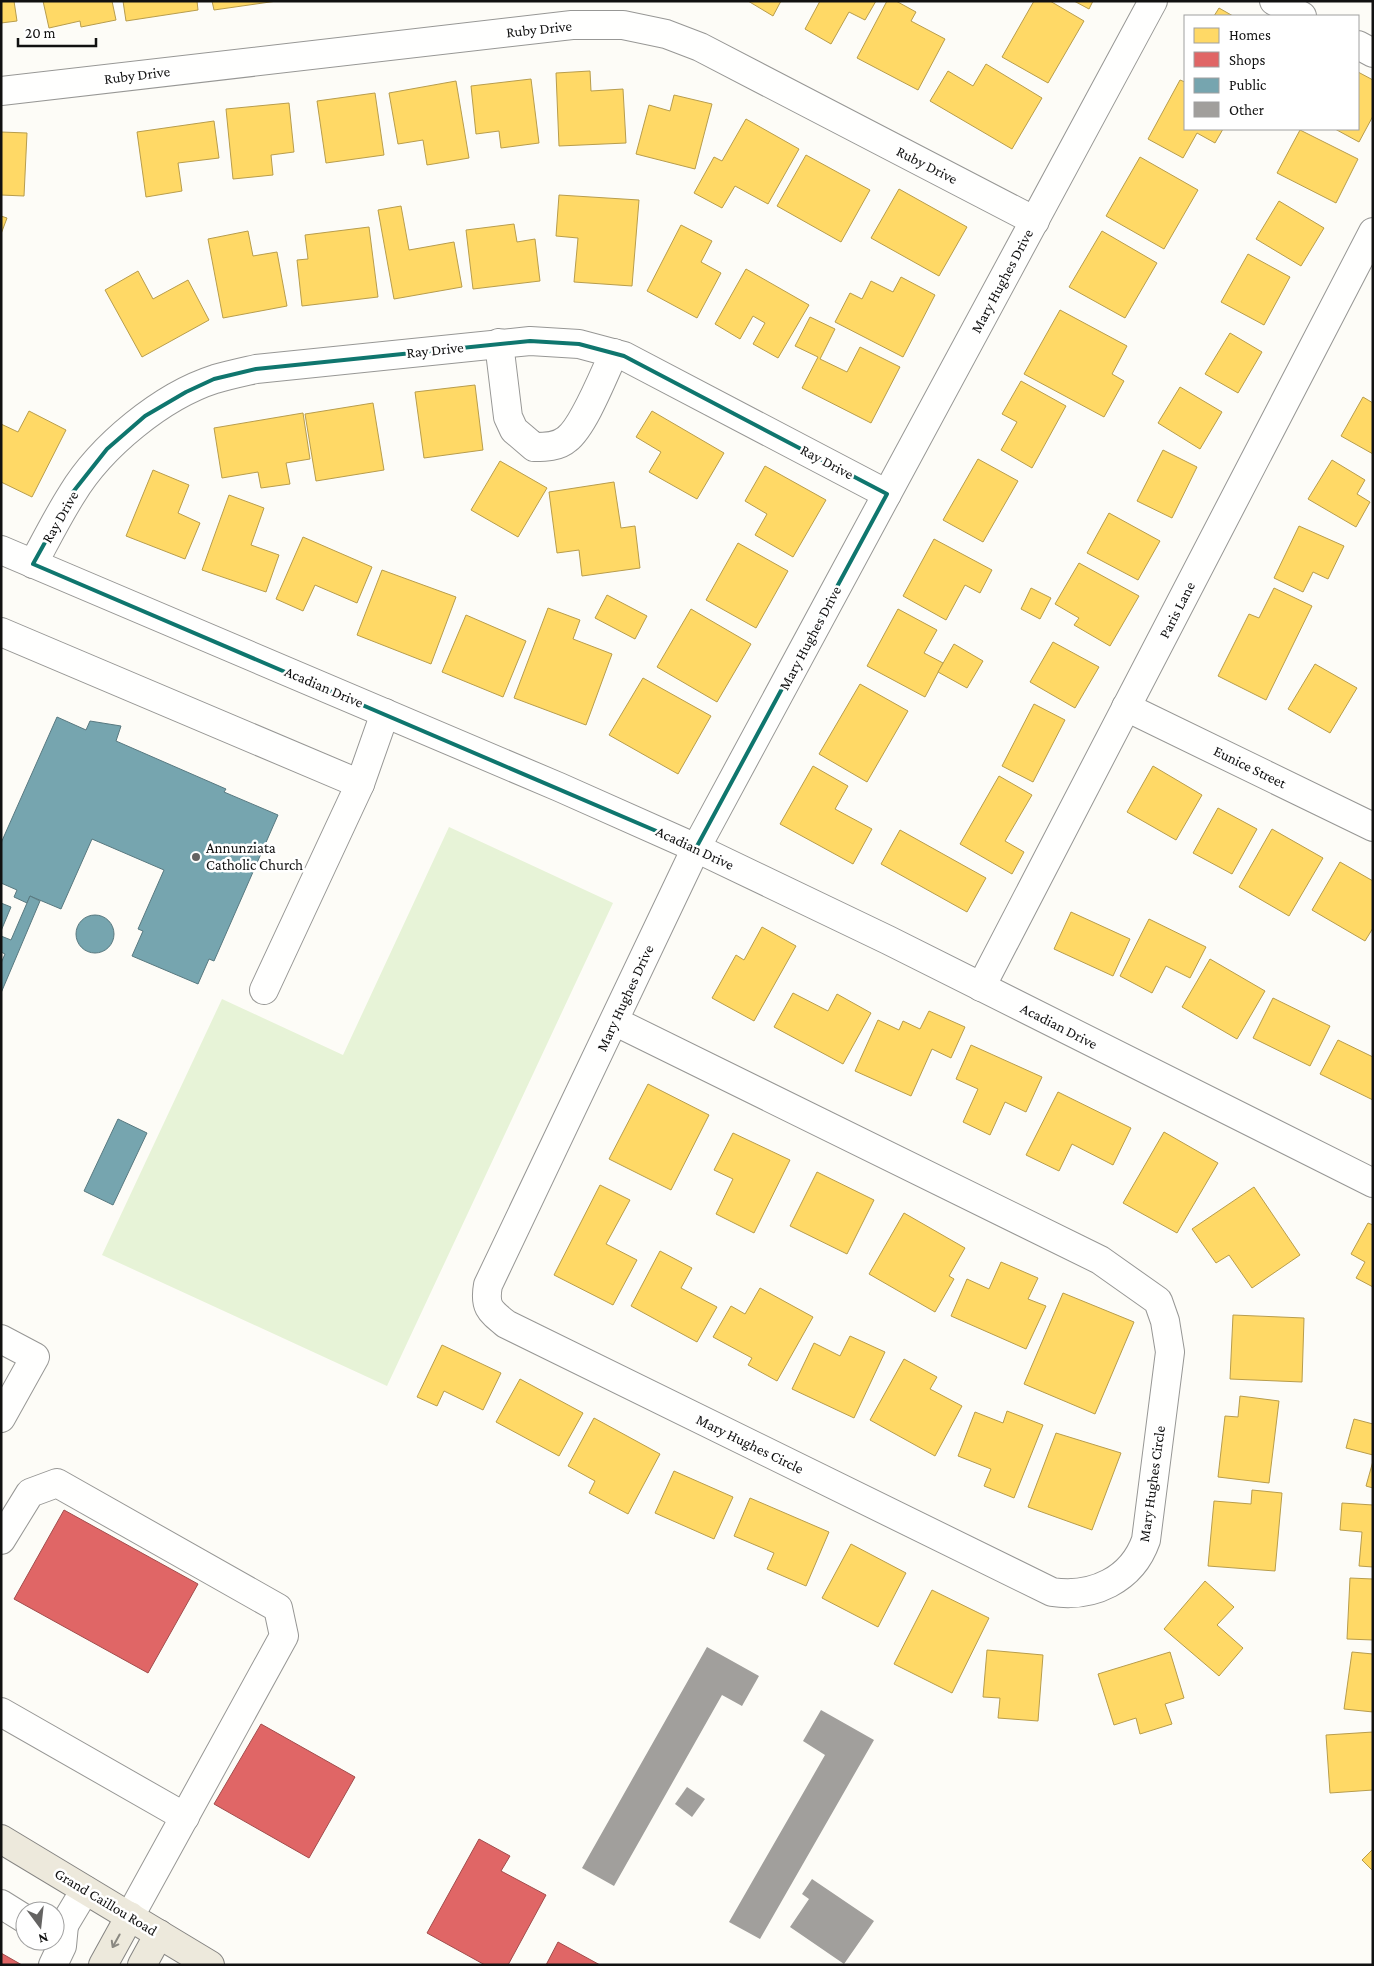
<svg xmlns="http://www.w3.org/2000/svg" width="1374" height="1966" viewBox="0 0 1374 1966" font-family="'Crimson Pro',serif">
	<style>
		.green { fill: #e7f3d7 }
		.homes { fill: #ffd966; stroke: #b89d4c }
		.shops { fill: #e06666; stroke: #a24c4c }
		.public { fill: #76a5af; stroke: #587980 }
		.building { fill: #a19f9c }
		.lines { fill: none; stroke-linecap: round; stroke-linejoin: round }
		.minor-casing { stroke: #979795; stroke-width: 30 }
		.major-casing { stroke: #858482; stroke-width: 30 }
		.minor { stroke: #fffffe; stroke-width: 28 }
		.major { stroke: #ede9dc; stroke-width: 28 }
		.oneway { stroke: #8a8881 }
		.marked { fill: none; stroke: #0f766e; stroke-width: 4; stroke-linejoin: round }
		.poi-dot { fill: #646362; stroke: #fff; stroke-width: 2 }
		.labels { text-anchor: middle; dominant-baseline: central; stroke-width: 5; stroke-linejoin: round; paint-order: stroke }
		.street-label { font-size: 15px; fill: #111; stroke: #fff }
		.poi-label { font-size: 15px; fill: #111; stroke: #fff; text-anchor: start }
	</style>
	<rect width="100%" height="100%" fill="#fdfcf7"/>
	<path class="green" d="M 449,827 L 613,903 L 387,1386 L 102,1255 L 222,999 L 343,1055 Z"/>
	<g class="homes">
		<path d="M 1,1 L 14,1 L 17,21 L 1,23 Z"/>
		<path d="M 43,1 L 112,1 L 116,20 L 81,27 L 80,21 L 49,28 Z"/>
		<path d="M 123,1 L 197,1 L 198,10 L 126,21 Z"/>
		<path d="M 212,1 L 277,1 L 214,10 Z"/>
		<path d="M 748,1 L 781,1 L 773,16 Z"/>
		<path d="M 820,1 L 876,1 L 865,20 L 849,12 L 831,44 L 805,29 Z"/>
		<path d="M 887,1 L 896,1 L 916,12 L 911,21 L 945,39 L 918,90 L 857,58 Z"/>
		<path d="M 1034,1 L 1050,1 L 1084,21 L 1048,83 L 1002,57 Z"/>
		<path d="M 1074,1 L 1093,1 L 1089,9 Z"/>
		<path d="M 1219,8 L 1233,16 L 1214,16 Z"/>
		<path d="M 986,64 L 1042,98 L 1012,149 L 930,101 L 948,71 L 973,86 Z"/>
		<path d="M 590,71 L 591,91 L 623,89 L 626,143 L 559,146 L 556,73 Z"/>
		<path d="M 1358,72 L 1373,80 L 1373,116 L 1359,142 L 1335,129 L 1358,129 Z"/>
		<path d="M 531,79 L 539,143 L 501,148 L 499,131 L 476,134 L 471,86 Z"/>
		<path d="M 1180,80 L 1185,82 L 1185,129 L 1223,129 L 1215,143 L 1197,133 L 1183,158 L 1148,139 Z"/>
		<path d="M 456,81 L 469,158 L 427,165 L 423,140 L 398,144 L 389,93 Z"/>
		<path d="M 375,93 L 384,155 L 326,163 L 317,101 Z"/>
		<path d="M 674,95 L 712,104 L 695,169 L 636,154 L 649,105 L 670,111 Z"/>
		<path d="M 289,103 L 294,152 L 271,155 L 273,175 L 233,179 L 226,109 Z"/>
		<path d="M 746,119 L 799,149 L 768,204 L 735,186 L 722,208 L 694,193 L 714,157 L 722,161 Z"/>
		<path d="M 214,121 L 219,158 L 178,163 L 182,191 L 146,197 L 137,132 Z"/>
		<path d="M 1300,130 L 1358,159 L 1336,203 L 1277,173 Z"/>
		<path d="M 1,132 L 27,133 L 24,196 L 1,195 Z"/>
		<path d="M 806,155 L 870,190 L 841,242 L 777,206 Z"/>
		<path d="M 1140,157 L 1198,190 L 1164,249 L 1106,216 Z"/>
		<path d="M 899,189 L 967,227 L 939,276 L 871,238 Z"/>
		<path d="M 559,195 L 639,200 L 632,286 L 574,282 L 578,238 L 556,236 Z"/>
		<path d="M 1279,201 L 1324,228 L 1301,266 L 1256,239 Z"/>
		<path d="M 401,206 L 409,250 L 454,242 L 462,287 L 394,299 L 378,210 Z"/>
		<path d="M 1,216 L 7,218 L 1,234 Z"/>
		<path d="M 514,224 L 517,242 L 535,239 L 540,281 L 473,289 L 466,230 Z"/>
		<path d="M 681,225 L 712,241 L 701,262 L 721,273 L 697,318 L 647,291 Z"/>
		<path d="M 369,227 L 378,297 L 302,306 L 297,260 L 308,259 L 305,235 Z"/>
		<path d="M 248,231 L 253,256 L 277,252 L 287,306 L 223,318 L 208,239 Z"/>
		<path d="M 1102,231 L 1157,263 L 1125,318 L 1069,287 Z"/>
		<path d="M 1248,254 L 1290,277 L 1264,325 L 1221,302 Z"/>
		<path d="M 746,269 L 809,305 L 778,358 L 753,344 L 765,323 L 753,316 L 740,339 L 715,324 Z"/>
		<path d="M 138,271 L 153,299 L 188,280 L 209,320 L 142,357 L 105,290 Z"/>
		<path d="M 901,277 L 935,295 L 903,357 L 835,322 L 850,293 L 862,299 L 871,281 L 893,292 Z"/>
		<path d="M 1060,310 L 1127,346 L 1112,374 L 1124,381 L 1104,417 L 1024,374 Z"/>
		<path d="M 810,317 L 835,329 L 820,359 L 847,372 L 860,347 L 900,367 L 871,423 L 802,388 L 818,357 L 795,346 Z"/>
		<path d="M 1230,333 L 1262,352 L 1238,393 L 1205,374 Z"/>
		<path d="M 1021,381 L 1066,406 L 1032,468 L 1001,450 L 1017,422 L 1002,414 Z"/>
		<path d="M 475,385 L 483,450 L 424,458 L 415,392 Z"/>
		<path d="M 1180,387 L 1222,412 L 1200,449 L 1158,423 Z"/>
		<path d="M 1363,397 L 1373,403 L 1373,454 L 1341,436 Z"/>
		<path d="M 373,403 L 384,470 L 316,481 L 305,414 Z"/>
		<path d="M 29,411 L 66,430 L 32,497 L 1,482 L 1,424 L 18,432 Z"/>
		<path d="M 652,411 L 724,453 L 697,499 L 649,472 L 661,452 L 636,437 Z"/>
		<path d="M 303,413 L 310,459 L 286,463 L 290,484 L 261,488 L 258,472 L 222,478 L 214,428 Z"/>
		<path d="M 1163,450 L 1197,467 L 1172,518 L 1137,501 Z"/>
		<path d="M 978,459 L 1018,481 L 983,542 L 943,520 Z"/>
		<path d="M 1332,460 L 1365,480 L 1357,494 L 1370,502 L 1356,527 L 1308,499 Z"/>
		<path d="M 500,461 L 547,488 L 518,537 L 471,510 Z"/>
		<path d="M 765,466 L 826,500 L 793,557 L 755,535 L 767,514 L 745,501 Z"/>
		<path d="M 153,470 L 189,485 L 178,513 L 200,523 L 185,559 L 126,536 Z"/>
		<path d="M 614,482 L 621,528 L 635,526 L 640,568 L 582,576 L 579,550 L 557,553 L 549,492 Z"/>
		<path d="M 229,495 L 264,508 L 251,545 L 279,555 L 266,592 L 202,570 Z"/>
		<path d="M 1109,513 L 1160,541 L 1138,580 L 1087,553 Z"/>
		<path d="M 1299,526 L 1344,546 L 1328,579 L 1313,572 L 1303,592 L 1274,578 Z"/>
		<path d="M 303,537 L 372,567 L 357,603 L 315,585 L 303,611 L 276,599 Z"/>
		<path d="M 934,539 L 992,570 L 980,593 L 965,585 L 946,620 L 903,596 Z"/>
		<path d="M 738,543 L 788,571 L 756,628 L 706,600 Z"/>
		<path d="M 1079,563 L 1139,596 L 1110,646 L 1074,625 L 1079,618 L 1055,604 Z"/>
		<path d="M 382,570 L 456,597 L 431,664 L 357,635 Z"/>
		<path d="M 1031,588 L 1051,598 L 1040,619 L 1021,609 Z"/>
		<path d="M 1274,588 L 1312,606 L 1266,700 L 1218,676 L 1249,614 L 1259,618 Z"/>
		<path d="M 607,595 L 647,616 L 635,639 L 595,618 Z"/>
		<path d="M 548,608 L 580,620 L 573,639 L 612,654 L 586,725 L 514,698 Z"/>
		<path d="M 691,609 L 751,644 L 717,702 L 657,667 Z"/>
		<path d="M 898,609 L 937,630 L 924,653 L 943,663 L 925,697 L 867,666 Z"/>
		<path d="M 466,615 L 526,641 L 503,697 L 442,672 Z"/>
		<path d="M 1053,642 L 1099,667 L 1075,708 L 1030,682 Z"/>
		<path d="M 954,644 L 983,661 L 967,688 L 938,672 Z"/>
		<path d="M 1315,664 L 1357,688 L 1330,733 L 1288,709 Z"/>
		<path d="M 643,678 L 711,716 L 678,774 L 609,735 Z"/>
		<path d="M 860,684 L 908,711 L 867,782 L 819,754 Z"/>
		<path d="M 1034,704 L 1065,720 L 1033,782 L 1002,766 Z"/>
		<path d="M 813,766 L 848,786 L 835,809 L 872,829 L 853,864 L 780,824 Z"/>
		<path d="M 1153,766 L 1202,795 L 1176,840 L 1127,812 Z"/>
		<path d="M 999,776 L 1032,795 L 1005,841 L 1024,852 L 1012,874 L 960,844 Z"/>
		<path d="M 1218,808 L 1257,829 L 1232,874 L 1193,853 Z"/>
		<path d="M 1272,829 L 1323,858 L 1289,916 L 1239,887 Z"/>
		<path d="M 900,830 L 986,878 L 967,912 L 881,864 Z"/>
		<path d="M 1340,862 L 1373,881 L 1373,928 L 1365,941 L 1312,910 Z"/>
		<path d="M 1071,912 L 1130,939 L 1113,976 L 1054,949 Z"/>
		<path d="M 1149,919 L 1206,947 L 1190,978 L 1166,966 L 1152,993 L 1120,976 Z"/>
		<path d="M 762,927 L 796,946 L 754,1021 L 712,998 L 736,955 L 744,960 Z"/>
		<path d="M 1210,959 L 1265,991 L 1237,1039 L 1182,1007 Z"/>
		<path d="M 793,993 L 828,1011 L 837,994 L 871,1013 L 843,1064 L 774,1027 Z"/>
		<path d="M 1273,998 L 1330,1026 L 1310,1066 L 1253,1038 Z"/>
		<path d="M 929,1011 L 965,1027 L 951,1058 L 932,1049 L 911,1096 L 855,1071 L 878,1020 L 899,1030 L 903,1021 L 920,1029 Z"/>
		<path d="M 1338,1040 L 1373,1057 L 1373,1100 L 1320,1074 Z"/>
		<path d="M 971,1045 L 1042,1077 L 1026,1112 L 1005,1102 L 990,1135 L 963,1122 L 978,1089 L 956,1079 Z"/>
		<path d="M 648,1084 L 709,1115 L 671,1190 L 609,1159 Z"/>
		<path d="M 1058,1092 L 1131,1128 L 1113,1165 L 1072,1144 L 1059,1171 L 1026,1155 Z"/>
		<path d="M 1164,1132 L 1218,1163 L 1177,1233 L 1123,1203 Z"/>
		<path d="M 733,1133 L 790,1160 L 754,1233 L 716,1214 L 733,1179 L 714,1170 Z"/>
		<path d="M 817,1172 L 874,1200 L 847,1254 L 790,1226 Z"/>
		<path d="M 600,1185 L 630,1200 L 606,1244 L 637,1260 L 613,1305 L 554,1275 Z"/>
		<path d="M 1254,1187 L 1300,1255 L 1252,1288 L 1229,1255 L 1216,1263 L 1192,1229 Z"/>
		<path d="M 904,1213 L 965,1248 L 949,1276 L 954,1279 L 935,1312 L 869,1274 Z"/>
		<path d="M 1368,1223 L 1373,1225 L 1373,1287 L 1356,1278 L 1365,1262 L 1351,1254 Z"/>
		<path d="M 660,1251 L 692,1268 L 681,1288 L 717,1307 L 697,1342 L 631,1306 Z"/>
		<path d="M 1001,1262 L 1038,1278 L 1028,1299 L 1046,1306 L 1026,1349 L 951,1316 L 967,1279 L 989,1289 Z"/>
		<path d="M 760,1288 L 813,1317 L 777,1381 L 748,1365 L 752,1358 L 713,1337 L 731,1306 L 745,1314 Z"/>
		<path d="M 1063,1293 L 1134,1322 L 1095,1414 L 1024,1384 Z"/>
		<path d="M 1233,1315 L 1304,1318 L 1302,1382 L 1230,1379 Z"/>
		<path d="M 850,1336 L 885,1352 L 854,1418 L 792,1389 L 814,1343 L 840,1356 Z"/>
		<path d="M 442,1345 L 501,1373 L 483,1410 L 444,1391 L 437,1406 L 417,1397 Z"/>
		<path d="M 904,1359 L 937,1377 L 930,1389 L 962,1406 L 935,1456 L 870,1420 Z"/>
		<path d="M 520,1379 L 583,1413 L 559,1456 L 496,1422 Z"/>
		<path d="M 1240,1396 L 1279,1401 L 1269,1483 L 1218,1477 L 1225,1416 L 1238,1417 Z"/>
		<path d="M 1007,1411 L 1043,1425 L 1014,1498 L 984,1486 L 991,1469 L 958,1456 L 975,1412 L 1003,1423 Z"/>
		<path d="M 594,1418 L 660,1454 L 628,1514 L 589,1493 L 595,1481 L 568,1466 Z"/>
		<path d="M 1354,1419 L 1373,1424 L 1373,1455 L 1346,1448 Z"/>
		<path d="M 1056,1433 L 1121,1453 L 1092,1530 L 1028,1507 Z"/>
		<path d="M 1373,1461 L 1373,1488 L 1366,1486 Z"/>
		<path d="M 674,1471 L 733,1497 L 714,1539 L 655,1513 Z"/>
		<path d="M 1252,1490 L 1282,1493 L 1275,1571 L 1208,1566 L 1214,1501 L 1251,1504 Z"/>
		<path d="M 750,1498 L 829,1532 L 806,1586 L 767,1569 L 774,1553 L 734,1536 Z"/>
		<path d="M 1342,1503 L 1373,1505 L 1373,1567 L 1359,1566 L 1362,1532 L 1340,1530 Z"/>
		<path d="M 851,1544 L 906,1573 L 878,1627 L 822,1598 Z"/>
		<path d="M 1350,1578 L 1373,1579 L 1373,1640 L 1347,1639 Z"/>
		<path d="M 1205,1581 L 1234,1607 L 1217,1625 L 1243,1648 L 1219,1676 L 1164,1629 Z"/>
		<path d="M 932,1590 L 989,1618 L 952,1693 L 894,1664 Z"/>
		<path d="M 987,1650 L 1043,1655 L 1038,1721 L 998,1718 L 1000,1698 L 983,1697 Z"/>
		<path d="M 1170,1652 L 1184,1698 L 1165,1704 L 1172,1724 L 1140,1734 L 1136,1718 L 1114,1725 L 1098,1674 Z"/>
		<path d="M 1352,1652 L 1373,1654 L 1373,1712 L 1344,1709 Z"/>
		<path d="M 1373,1732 L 1373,1790 L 1330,1793 L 1326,1735 Z"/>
		<path d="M 1373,1849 L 1373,1871 L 1362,1860 Z"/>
	</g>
	<g class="shops">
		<path d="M 64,1510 L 198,1584 L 148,1673 L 14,1599 Z"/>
		<path d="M 261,1724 L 355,1777 L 309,1858 L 214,1804 Z"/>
		<path d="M 479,1839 L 510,1856 L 501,1871 L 546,1895 L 508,1965 L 485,1965 L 427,1933 Z"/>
		<path d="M 558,1942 L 600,1965 L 546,1965 Z"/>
		<path d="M 1,1953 L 22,1965 L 1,1965 Z"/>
	</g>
	<g class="public">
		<path d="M 57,717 L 86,730 L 90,721 L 121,726 L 116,741 L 226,789 L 224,792 L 278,815 L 214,961 L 209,959 L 198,984 L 132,956 L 143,931 L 138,929 L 164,870 L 92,839 L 61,909 L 30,896 L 27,903 L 14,897 L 17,890 L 1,883 L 1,843 Z"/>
		<path d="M 30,896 L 40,901 L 1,993 L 1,963 L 5,954 L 1,952 L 1,936 L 11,940 Z"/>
		<path d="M 1,903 L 11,907 L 1,931 Z"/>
		<circle cx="95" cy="934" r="19"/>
		<path d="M 118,1119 L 147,1133 L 113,1205 L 84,1191 Z"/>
	</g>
	<g class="building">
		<path d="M 707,1647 L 759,1676 L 742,1706 L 722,1695 L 614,1886 L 582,1868 Z"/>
		<path d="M 821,1710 L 874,1740 L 760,1939 L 729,1922 L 825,1755 L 803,1741 Z"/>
		<path d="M 687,1787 L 705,1799 L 692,1817 L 675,1804 Z"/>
		<path d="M 812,1879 L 874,1921 L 844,1964 L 790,1927 L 809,1899 L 802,1894 Z"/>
	</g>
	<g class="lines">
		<g class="minor-casing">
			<g id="minor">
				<path d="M 1274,1 L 1302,16"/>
				<path d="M 1358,45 L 1373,53"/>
				<path d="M 1,91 L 572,25 L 623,25 L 666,34 L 700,47 L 1035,221"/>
				<path d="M 499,343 L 508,417 L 514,430 L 534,447 C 545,447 558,447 567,439 C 584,426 604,374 614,353"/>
				<path d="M 1,550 L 559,787 L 696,848 L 888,940 L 1373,1183"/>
				<path d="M 33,564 C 46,540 58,516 72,494 C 101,446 162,396 215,379 C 229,375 243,372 256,369 L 530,341 L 579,344 L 624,356 L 887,494"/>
				<path d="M 1,632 L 360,784"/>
				<path d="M 1126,707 L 1373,827"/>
				<path d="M 981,987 L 1373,232"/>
				<path d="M 264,990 L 360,784 L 385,713"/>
				<path d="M 614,1021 L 1100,1260 L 1158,1301 L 1165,1321 L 1170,1352 L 1146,1540 C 1132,1580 1093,1598 1052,1592 L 506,1324 C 490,1311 484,1307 488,1285 L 696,848 L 1153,1"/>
				<path d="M 1,1339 L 35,1357 L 1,1418"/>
				<path d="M 1,1540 L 30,1493 L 57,1483 L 278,1608 L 284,1636 L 130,1916"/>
				<path d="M 1,1712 L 185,1817"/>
				<path d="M 1,1904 L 25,1919"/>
				<path d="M 55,1930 L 64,1925 L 85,1890"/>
				<path d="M 53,1965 L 62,1946 L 64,1925"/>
			</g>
		</g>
		<g class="major-casing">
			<g id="major">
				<path d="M 1,1839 L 210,1965"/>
				<path d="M 103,1965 L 130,1916"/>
				<path d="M 142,1965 L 159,1934"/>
			</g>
		</g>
		<use href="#minor" class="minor"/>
		<use href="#major" class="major"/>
	</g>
	<defs><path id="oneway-shaft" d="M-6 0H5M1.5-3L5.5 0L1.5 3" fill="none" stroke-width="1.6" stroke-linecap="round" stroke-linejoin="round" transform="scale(1.25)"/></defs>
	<use class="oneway" href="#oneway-shaft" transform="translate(116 1941) rotate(119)"/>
	<path class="marked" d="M 530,341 L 579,344 L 624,356 L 887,494 L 696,848 L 33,564 L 73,492 L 107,449 L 145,416 L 186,392 L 214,379 L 256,369 Z"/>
	<circle class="poi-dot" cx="196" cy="857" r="5"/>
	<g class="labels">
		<g class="street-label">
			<text transform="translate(539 29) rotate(-6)">Ruby Drive</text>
			<text transform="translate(137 75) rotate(-7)">Ruby Drive</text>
			<text transform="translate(927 165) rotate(27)">Ruby Drive</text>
			<text transform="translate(1002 281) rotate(-62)">Mary Hughes Drive</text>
			<text transform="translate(435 350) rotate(-6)">Ray Drive</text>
			<text transform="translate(827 462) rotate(28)">Ray Drive</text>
			<text transform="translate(60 517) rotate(-60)">Ray Drive</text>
			<text transform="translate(1177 610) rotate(-63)">Paris Lane</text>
			<text transform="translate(810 638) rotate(-62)">Mary Hughes Drive</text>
			<text transform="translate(324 687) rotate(23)">Acadian Drive</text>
			<text transform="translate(1250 767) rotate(26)">Eunice Street</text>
			<text transform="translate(695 848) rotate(25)">Acadian Drive</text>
			<text transform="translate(625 998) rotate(-65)">Mary Hughes Drive</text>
			<text transform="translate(1059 1026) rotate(27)">Acadian Drive</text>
			<text transform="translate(750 1444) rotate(26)">Mary Hughes Circle</text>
			<text transform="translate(1152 1484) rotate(-82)">Mary Hughes Circle</text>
			<text transform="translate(106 1902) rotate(31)">Grand Caillou Road</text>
		</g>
		<g class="poi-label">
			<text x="206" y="848">Annunziata<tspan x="206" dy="17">Catholic Church</tspan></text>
		</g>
	</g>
	<rect width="1374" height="1966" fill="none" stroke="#111111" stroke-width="5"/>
	<rect x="1184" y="15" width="175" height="115" fill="#ffffff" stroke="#a0a0a0"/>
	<rect x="1194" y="28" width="25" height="15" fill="#ffd966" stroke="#a0a0a0"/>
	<text x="1229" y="40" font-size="15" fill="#111111">Homes</text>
	<rect x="1194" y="52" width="25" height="15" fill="#e06666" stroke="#a0a0a0"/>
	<text x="1229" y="65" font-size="15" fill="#111111">Shops</text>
	<rect x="1194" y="78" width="25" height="15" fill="#76a5af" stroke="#a0a0a0"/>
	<text x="1229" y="90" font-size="15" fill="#111111">Public</text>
	<rect x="1194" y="102" width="25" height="15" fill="#a19f9c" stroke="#a0a0a0"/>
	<text x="1229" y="115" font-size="15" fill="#111111">Other</text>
	<g transform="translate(40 1926) rotate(165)"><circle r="24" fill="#ffffff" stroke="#a0a0a0"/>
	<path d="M0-4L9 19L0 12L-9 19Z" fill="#646362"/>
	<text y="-8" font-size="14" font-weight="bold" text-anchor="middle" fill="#111111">N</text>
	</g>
	<path d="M18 38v8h78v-8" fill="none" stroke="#111111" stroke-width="2.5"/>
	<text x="25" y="38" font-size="15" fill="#111111" stroke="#ffffff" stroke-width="4" paint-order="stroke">20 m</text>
</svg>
